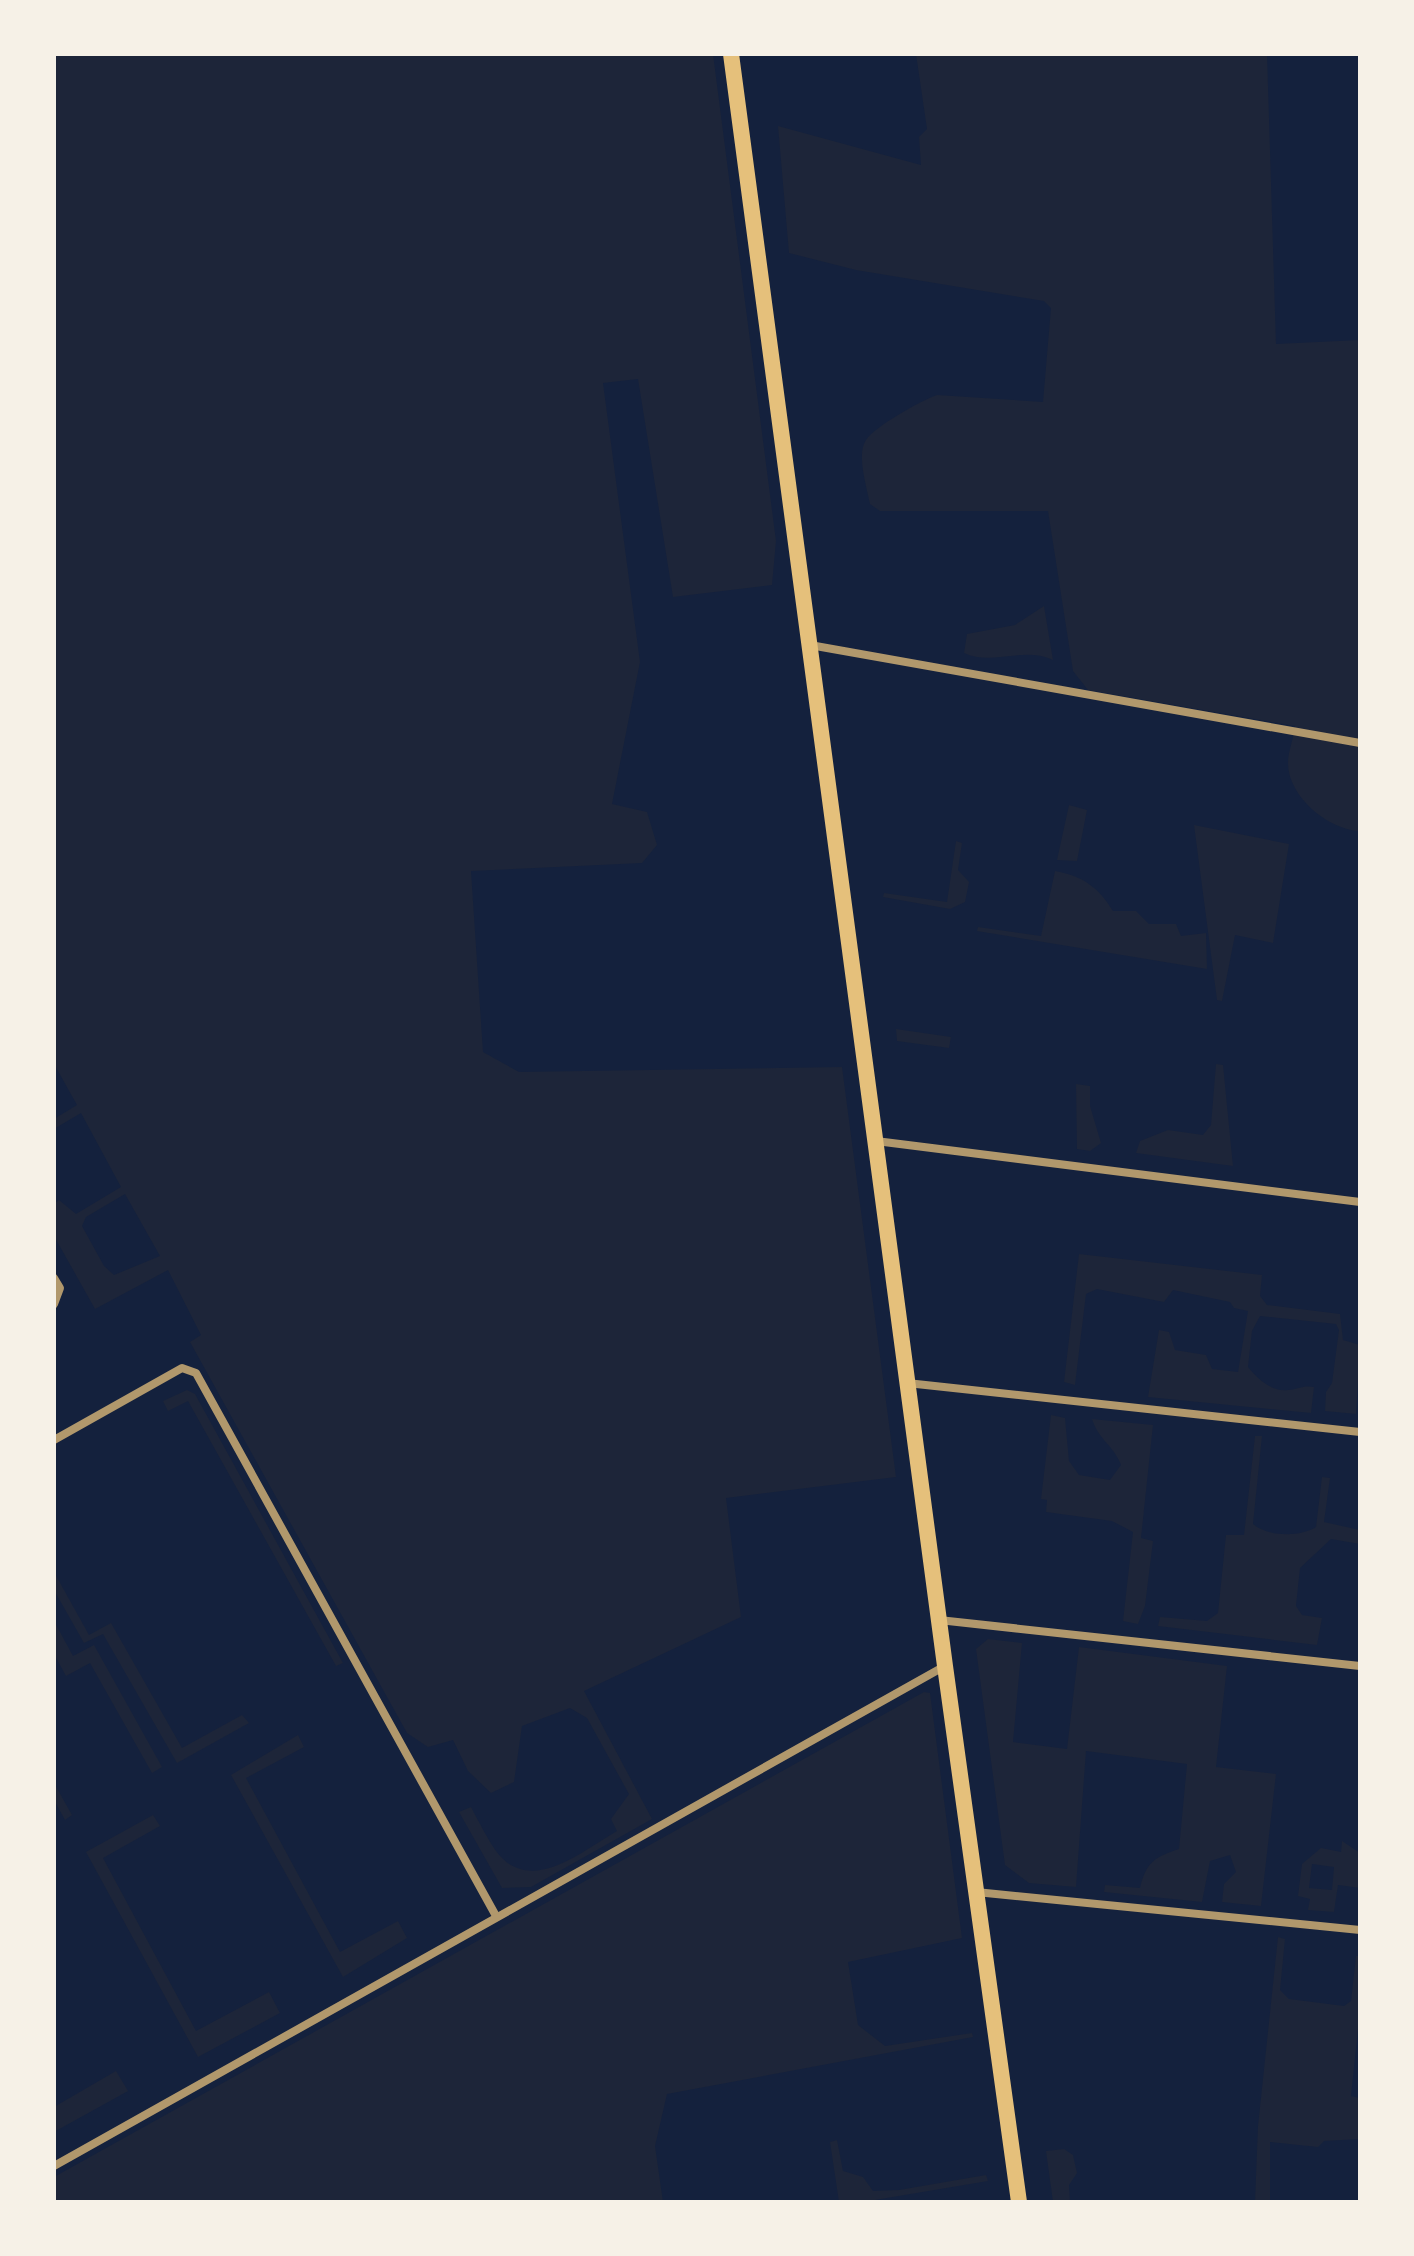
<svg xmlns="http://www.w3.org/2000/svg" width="1414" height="2256" viewBox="0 0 1414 2256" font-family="'Roboto Condensed',sans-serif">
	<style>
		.green { fill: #1d2539; fill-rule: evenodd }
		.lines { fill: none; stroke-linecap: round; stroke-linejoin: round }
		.minor { stroke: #b1986c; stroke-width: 8 }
		.secondary { stroke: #e5c07b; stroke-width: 16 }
	</style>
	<rect width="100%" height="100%" fill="#14213d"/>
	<g class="green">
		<path d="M 54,54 L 713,54 L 776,541 L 772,585 L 673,597 L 638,379 L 603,383 L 640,662 L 612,804 L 647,812 L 657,845 L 642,863 L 471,871 L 483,1052 L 519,1072 L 842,1067 L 896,1477 L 726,1498 L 741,1617 L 584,1691 L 652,1819 L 531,1887 L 502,1888 L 459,1812 L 471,1807 C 479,1822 487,1838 496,1851 C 530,1897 582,1851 617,1831 L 611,1819 L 629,1794 L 587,1718 L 570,1708 L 522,1726 L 514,1782 L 491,1793 L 468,1771 L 453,1740 L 428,1747 L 407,1733 L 190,1342 L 201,1335 L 168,1270 L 95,1309 L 54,1236 L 54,1204 L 59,1200 L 76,1214 L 121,1187 L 81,1113 L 54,1129 L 54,1119 L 77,1105 L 54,1064 ZM 125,1194 L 160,1256 L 114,1275 L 104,1266 L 82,1226 L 86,1217 Z"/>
		<path d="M 916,54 L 1267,54 L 1276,344 L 1360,340 L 1360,831 C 1329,830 1288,797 1288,763 C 1288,751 1294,738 1295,726 L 1088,690 L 1073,671 L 1048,511 L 880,511 L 870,504 C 867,488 856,454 866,440 C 874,427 922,400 937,395 L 1043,402 L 1051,308 L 1044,301 L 856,270 L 789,253 L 778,126 L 921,165 L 919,137 L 927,129 Z"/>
		<path d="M 1044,606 L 1053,660 C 1024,646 992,666 964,653 L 967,634 L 1015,625 Z"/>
		<path d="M 1069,805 L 1087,810 L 1077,861 L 1057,860 Z"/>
		<path d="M 1194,825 L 1289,844 L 1273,943 L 1235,935 L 1222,1001 L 1217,1000 Z"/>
		<path d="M 956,841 L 962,843 L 958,870 L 969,882 L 965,902 L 950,909 L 883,897 L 884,893 L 947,902 Z"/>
		<path d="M 1055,871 C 1083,876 1098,887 1113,911 L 1136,911 L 1149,924 L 1176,924 L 1181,936 L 1206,933 L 1207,969 L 977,931 L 978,927 L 1041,936 Z"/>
		<path d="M 896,1029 L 951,1037 L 949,1048 L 897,1041 Z"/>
		<path d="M 1216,1064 L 1223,1065 L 1233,1166 L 1136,1153 L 1140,1141 L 1168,1130 L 1203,1135 L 1211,1125 Z"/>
		<path d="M 1076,1084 L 1090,1086 L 1090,1106 L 1101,1143 L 1090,1151 L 1077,1149 Z"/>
		<path d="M 1079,1254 L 1262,1275 L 1260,1296 L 1267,1305 L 1340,1314 L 1343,1340 L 1360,1345 L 1356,1414 L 1325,1411 L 1326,1392 L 1332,1383 L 1339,1330 L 1336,1324 L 1260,1316 L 1252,1331 L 1248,1367 C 1257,1378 1271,1392 1288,1390 C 1299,1389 1303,1385 1314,1387 L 1311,1413 L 1148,1397 L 1159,1330 L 1169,1332 L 1175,1350 L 1206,1355 L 1212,1369 L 1238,1372 L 1248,1311 L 1234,1308 L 1230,1302 L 1173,1290 L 1164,1302 L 1097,1289 L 1086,1294 L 1075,1385 L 1064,1382 Z"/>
		<path d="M 187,1390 L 195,1394 L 343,1663 L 336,1666 L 188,1401 L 168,1411 L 163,1401 Z"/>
		<path d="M 1051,1415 L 1065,1418 L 1069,1461 L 1079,1475 L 1110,1480 L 1121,1465 C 1114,1446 1098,1439 1092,1419 L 1153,1425 L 1141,1538 L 1153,1541 L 1145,1606 L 1138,1624 L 1123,1621 L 1133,1532 L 1112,1521 L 1046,1512 L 1047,1500 L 1041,1499 Z"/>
		<path d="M 1255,1436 L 1262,1436 L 1253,1524 C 1268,1537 1301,1537 1316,1527 L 1322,1477 L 1330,1478 L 1324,1522 L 1360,1530 L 1360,1544 L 1331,1539 L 1300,1568 L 1296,1606 L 1302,1615 L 1322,1618 L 1317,1645 L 1158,1626 L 1160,1617 L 1207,1621 L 1218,1613 L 1226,1535 L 1244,1535 Z"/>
		<path d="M 54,1572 L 89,1635 L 111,1623 L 182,1748 L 242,1715 L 249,1723 L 177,1763 L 103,1634 L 84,1643 L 54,1590 Z"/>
		<path d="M 54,1621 L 73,1656 L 94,1645 L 162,1767 L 152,1773 L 90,1663 L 66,1676 L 54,1654 Z"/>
		<path d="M 988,1639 L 1022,1643 L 1013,1742 L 1067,1749 L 1079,1647 L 1227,1666 L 1216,1767 L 1276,1774 L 1261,1906 L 1222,1902 L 1224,1884 L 1236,1872 L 1230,1855 L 1210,1861 L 1202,1902 L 1104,1892 L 1105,1885 L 1140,1888 C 1146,1863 1154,1857 1179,1849 L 1187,1764 L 1086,1751 L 1076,1887 L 1029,1883 L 1005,1865 L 976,1649 Z"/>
		<path d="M 924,1692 L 930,1693 L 962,1938 L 848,1962 L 858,2025 L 885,2046 L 972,2033 L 973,2037 L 667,2094 L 655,2146 L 663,2202 L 54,2200 L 54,2177 Z"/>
		<path d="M 298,1735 L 304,1747 L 246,1778 L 340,1952 L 398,1921 L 407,1938 L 343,1977 L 231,1775 Z"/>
		<path d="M 54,1783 L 72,1815 L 65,1820 L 54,1800 Z"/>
		<path d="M 153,1815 L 160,1826 L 103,1858 L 196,2031 L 269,1992 L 280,2013 L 198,2057 L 86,1852 Z"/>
		<path d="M 1342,1841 L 1360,1853 L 1360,1888 L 1338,1885 L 1334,1912 L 1308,1910 L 1310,1899 L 1298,1896 L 1302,1864 L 1321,1848 L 1341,1852 ZM 1312,1864 L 1334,1867 L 1332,1890 L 1309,1888 Z"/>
		<path d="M 1278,1937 L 1285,1939 L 1280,1990 L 1289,1999 L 1344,2006 L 1351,2001 L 1356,1956 L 1360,1956 L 1360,2010 L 1351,2096 L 1360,2098 L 1360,2139 L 1324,2141 L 1318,2147 L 1270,2142 L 1270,2202 L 1255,2202 L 1258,2126 Z"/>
		<path d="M 116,2071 L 128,2091 L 54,2132 L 54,2107 Z"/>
		<path d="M 837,2140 L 843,2171 L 863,2177 L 873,2191 L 899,2190 L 986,2175 L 988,2181 L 863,2202 L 839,2202 L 830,2142 Z"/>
		<path d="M 1064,2149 L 1073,2155 L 1077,2173 L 1069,2185 L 1070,2202 L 1053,2202 L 1046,2151 Z"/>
	</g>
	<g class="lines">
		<g class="minor">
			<path d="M 810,645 L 1360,743"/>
			<path d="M 876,1141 L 1360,1202"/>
			<path d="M 54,1278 L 60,1288 L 54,1304"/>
			<path d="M 907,1383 L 1360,1432"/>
			<path d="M 54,1440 L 182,1368 L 196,1373 L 496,1916"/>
			<path d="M 939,1620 L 1360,1666"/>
			<path d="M 976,1892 L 1360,1930"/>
			<path d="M 54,2166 L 945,1666"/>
		</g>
		<path class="secondary" d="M 731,54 L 945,1666 L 1019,2202"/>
	</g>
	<rect width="1414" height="2256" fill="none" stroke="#f6f1e7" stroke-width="112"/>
</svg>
